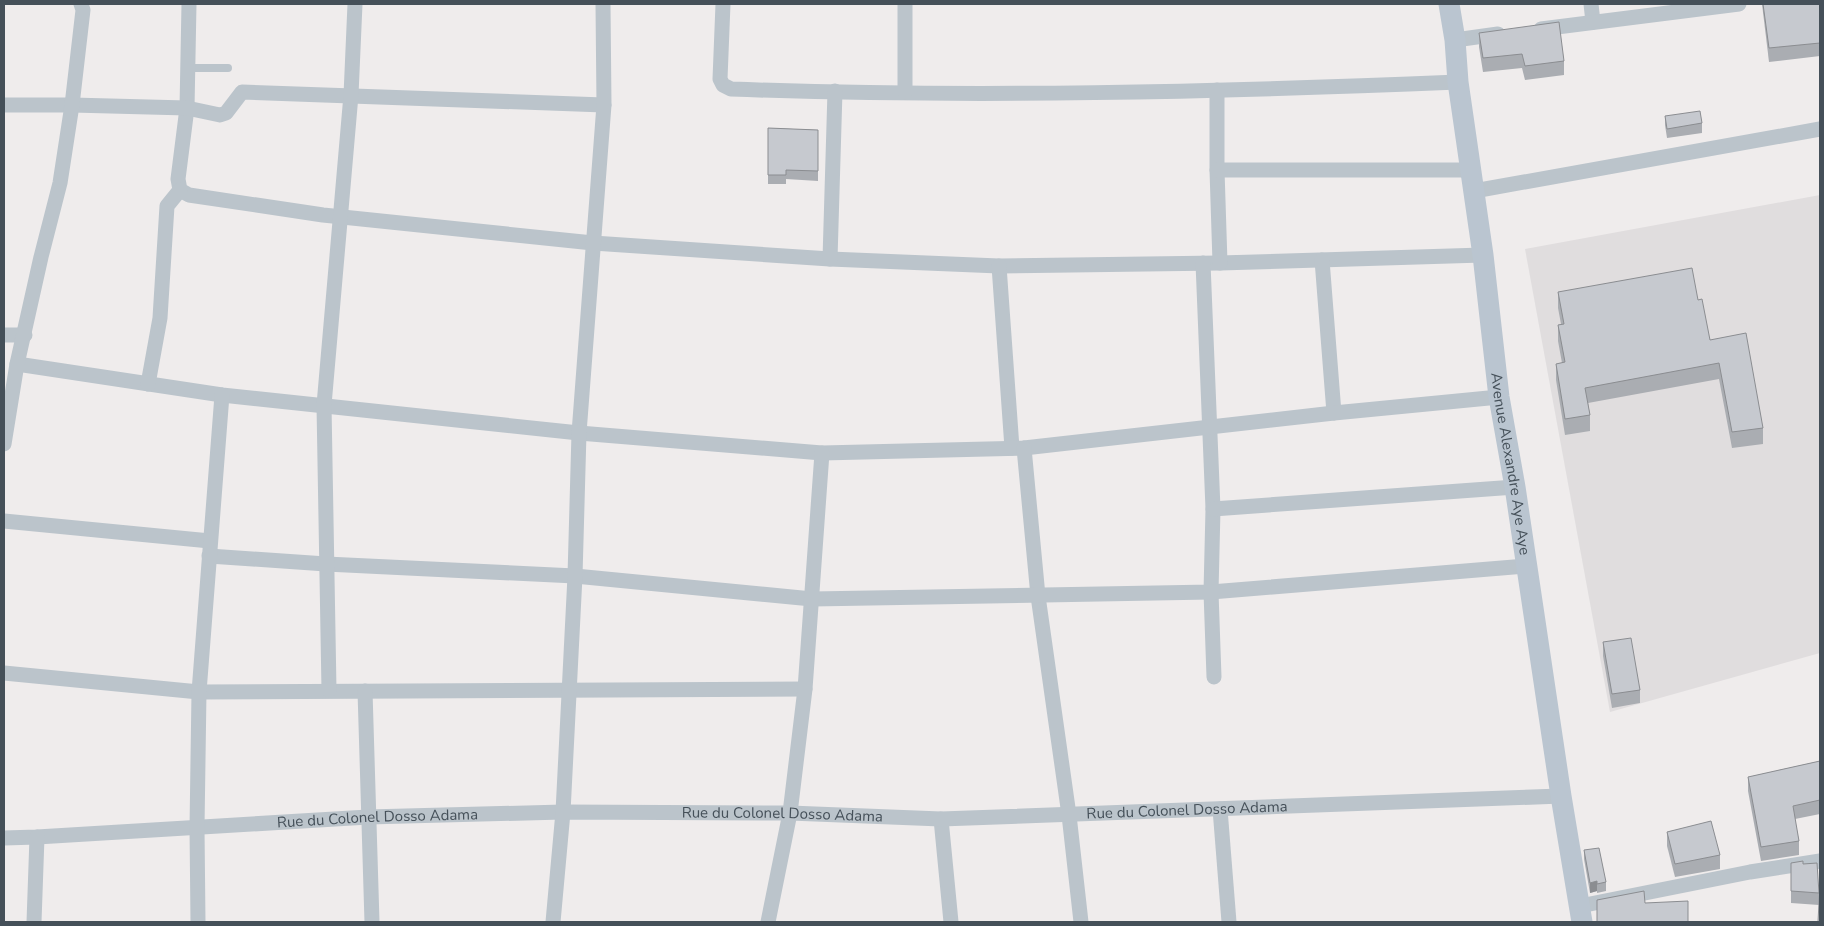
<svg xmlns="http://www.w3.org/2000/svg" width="1824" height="926" viewBox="0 0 1824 926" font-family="'Nunito Sans',sans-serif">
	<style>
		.education { fill: #e0ddde }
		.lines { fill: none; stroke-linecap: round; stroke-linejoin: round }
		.lane { stroke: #bbc4cb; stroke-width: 8 }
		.street { stroke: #bbc4cb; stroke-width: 15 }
		.secondary { stroke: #bac5d0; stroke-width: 21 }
		.wall { fill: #aaadb2 }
		.shaded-wall { fill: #8b8d91 }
		.building { fill: #c6c9cf; stroke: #8b8d91 }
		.labels { text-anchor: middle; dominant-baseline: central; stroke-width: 4; stroke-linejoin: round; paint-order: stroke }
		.street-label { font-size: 15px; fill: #455059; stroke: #fff }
	</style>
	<rect width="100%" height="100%" fill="#efecec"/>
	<path class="education" d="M 1820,195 L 1820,653 L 1610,712 L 1525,249 Z"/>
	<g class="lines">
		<path class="lane" d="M 188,68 L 228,68"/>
		<g class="street">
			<path d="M 189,4 L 187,108 L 178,179 L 180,190 L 189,195 L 323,215 L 593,243 L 830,259 L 999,266 L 1220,263 L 1483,255"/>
			<path d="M 723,4 L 720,79 L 723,85 L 731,89 C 973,98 1216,92 1458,82"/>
			<path d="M 905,4 L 905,92"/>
			<path d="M 1591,4 L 1593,22"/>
			<path d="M 1541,29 L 1739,4"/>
			<path d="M 1455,40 L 1498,34"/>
			<path d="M 1217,90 L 1217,170 L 1220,263"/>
			<path d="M 4,105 L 72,105 L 187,108 L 220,115 L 226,113 L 242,92 L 604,105"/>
			<path d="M 1217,170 L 1471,170"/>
			<path d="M 1474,191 L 1820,129"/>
			<path d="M 830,259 L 835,91"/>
			<path d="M 1322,260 L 1334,413"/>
			<path d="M 1203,263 L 1213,509 L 1211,592 L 1214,677"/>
			<path d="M 999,266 L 1012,448"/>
			<path d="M 4,335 L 25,335"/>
			<path d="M 17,364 L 222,395 L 579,433 L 822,453 L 1024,448 L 1334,413 L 1499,397"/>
			<path d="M 148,384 L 160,318 L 167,206 L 180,190"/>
			<path d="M 4,444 L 17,364 L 41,257 L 60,183 L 72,105 L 83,10 L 81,4"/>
			<path d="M 1024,448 L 1038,596 L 1069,815 L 1081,922"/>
			<path d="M 1213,509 L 1515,487"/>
			<path d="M 4,521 L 210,541"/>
			<path d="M 209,556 L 326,564 L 575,576 L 812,599 L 1211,592 L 1526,566"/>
			<path d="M 4,673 L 199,692 L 805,689"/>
			<path d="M 329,690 L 324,405 L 351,95 L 355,4"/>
			<path d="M 365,691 L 372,922"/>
			<path d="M 1220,809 L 1229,922"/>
			<path d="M 941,819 L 951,922"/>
			<path id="s1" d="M 4,838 L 37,837 L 368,817 L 563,812 L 790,813 L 941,819 L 1561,796"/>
			<path d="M 1580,906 L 1750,872 L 1820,861"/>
			<path d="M 34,922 L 37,837"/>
			<path d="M 198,922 L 197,828 L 199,692 L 222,395"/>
			<path d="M 553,922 L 563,812 L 575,576 L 579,433 L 604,105 L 603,4"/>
			<path d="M 768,922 L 790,813 L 805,689 L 822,453"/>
		</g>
		<path class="secondary" id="s2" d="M 1449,4 L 1455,40 L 1458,82 L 1483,255 L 1499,397 L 1515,487 L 1561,796 L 1582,922"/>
	</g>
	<g class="wall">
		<path d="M 1762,4 L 1820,4 L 1820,56 L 1769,62 Z"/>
		<path d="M 1479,33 L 1564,61 L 1564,75 L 1525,80 L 1522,68 L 1483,72 L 1479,47 Z"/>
		<path d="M 1665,116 L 1702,123 L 1702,133 L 1667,138 L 1665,125 Z"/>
		<path d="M 768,128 L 818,130 L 818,181 L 786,179 L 786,184 L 768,184 Z"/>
		<path d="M 1558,292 L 1698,300 L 1710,340 L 1763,428 L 1763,444 L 1732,448 L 1719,379 L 1588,403 L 1590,415 L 1590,431 L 1565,435 L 1556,380 L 1556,364 L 1562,363 L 1558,341 L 1558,325 L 1561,324 L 1558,308 Z"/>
		<path d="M 1603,642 L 1640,690 L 1640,703 L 1612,708 L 1603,656 Z"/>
		<path d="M 1820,761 L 1820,814 L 1795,819 L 1799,841 L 1799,855 L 1761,861 L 1748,791 L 1748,777 Z"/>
		<path d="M 1667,832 L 1720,855 L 1720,869 L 1675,877 L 1667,846 Z"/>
		<path d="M 1584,850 L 1606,882 L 1606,891 L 1597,893 L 1597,891 L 1590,893 L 1584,859 Z"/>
		<path d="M 1791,863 L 1803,864 L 1819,893 L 1819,905 L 1791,903 Z"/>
	</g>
	<path class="shaded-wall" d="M 1597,881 L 1597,891 L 1590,893 L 1590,883 Z"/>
	<g class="building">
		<path d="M 1763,4 L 1820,4 L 1820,43 L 1769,48 Z"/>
		<path d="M 1559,22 L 1564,61 L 1525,66 L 1522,54 L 1483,58 L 1479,33 Z"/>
		<path d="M 1700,111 L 1702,123 L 1667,129 L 1665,116 Z"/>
		<path d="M 768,128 L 818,130 L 818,171 L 786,170 L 786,175 L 768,175 Z"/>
		<path d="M 1692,268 L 1698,300 L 1702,299 L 1710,340 L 1746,333 L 1763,428 L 1732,432 L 1719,363 L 1585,388 L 1590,415 L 1565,419 L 1556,364 L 1565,362 L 1558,325 L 1564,324 L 1558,292 Z"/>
		<path d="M 1631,638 L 1640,690 L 1612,694 L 1603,642 Z"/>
		<path d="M 1820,761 L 1820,800 L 1793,806 L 1799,841 L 1761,847 L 1748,777 Z"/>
		<path d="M 1711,821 L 1720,855 L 1675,864 L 1667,832 Z"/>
		<path d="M 1599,848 L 1606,882 L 1597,884 L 1597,881 L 1590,883 L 1584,850 Z"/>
		<path d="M 1803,861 L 1803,864 L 1817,863 L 1819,893 L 1791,891 L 1791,863 Z"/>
		<path d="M 1820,882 L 1820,922 L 1818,922 Z"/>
		<path d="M 1644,891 L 1645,903 L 1688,901 L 1688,922 L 1597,922 L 1597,900 Z"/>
	</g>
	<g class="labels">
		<g class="street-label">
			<text stroke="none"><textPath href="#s2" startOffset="464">Avenue Alexandre Aye Aye</textPath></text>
			<text stroke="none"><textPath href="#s1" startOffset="1184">Rue du Colonel Dosso Adama</textPath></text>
			<text stroke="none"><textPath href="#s1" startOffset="779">Rue du Colonel Dosso Adama</textPath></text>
			<text stroke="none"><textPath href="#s1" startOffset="374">Rue du Colonel Dosso Adama</textPath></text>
		</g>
	</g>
	<rect width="1824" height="926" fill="none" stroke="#455059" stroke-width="10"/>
</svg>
